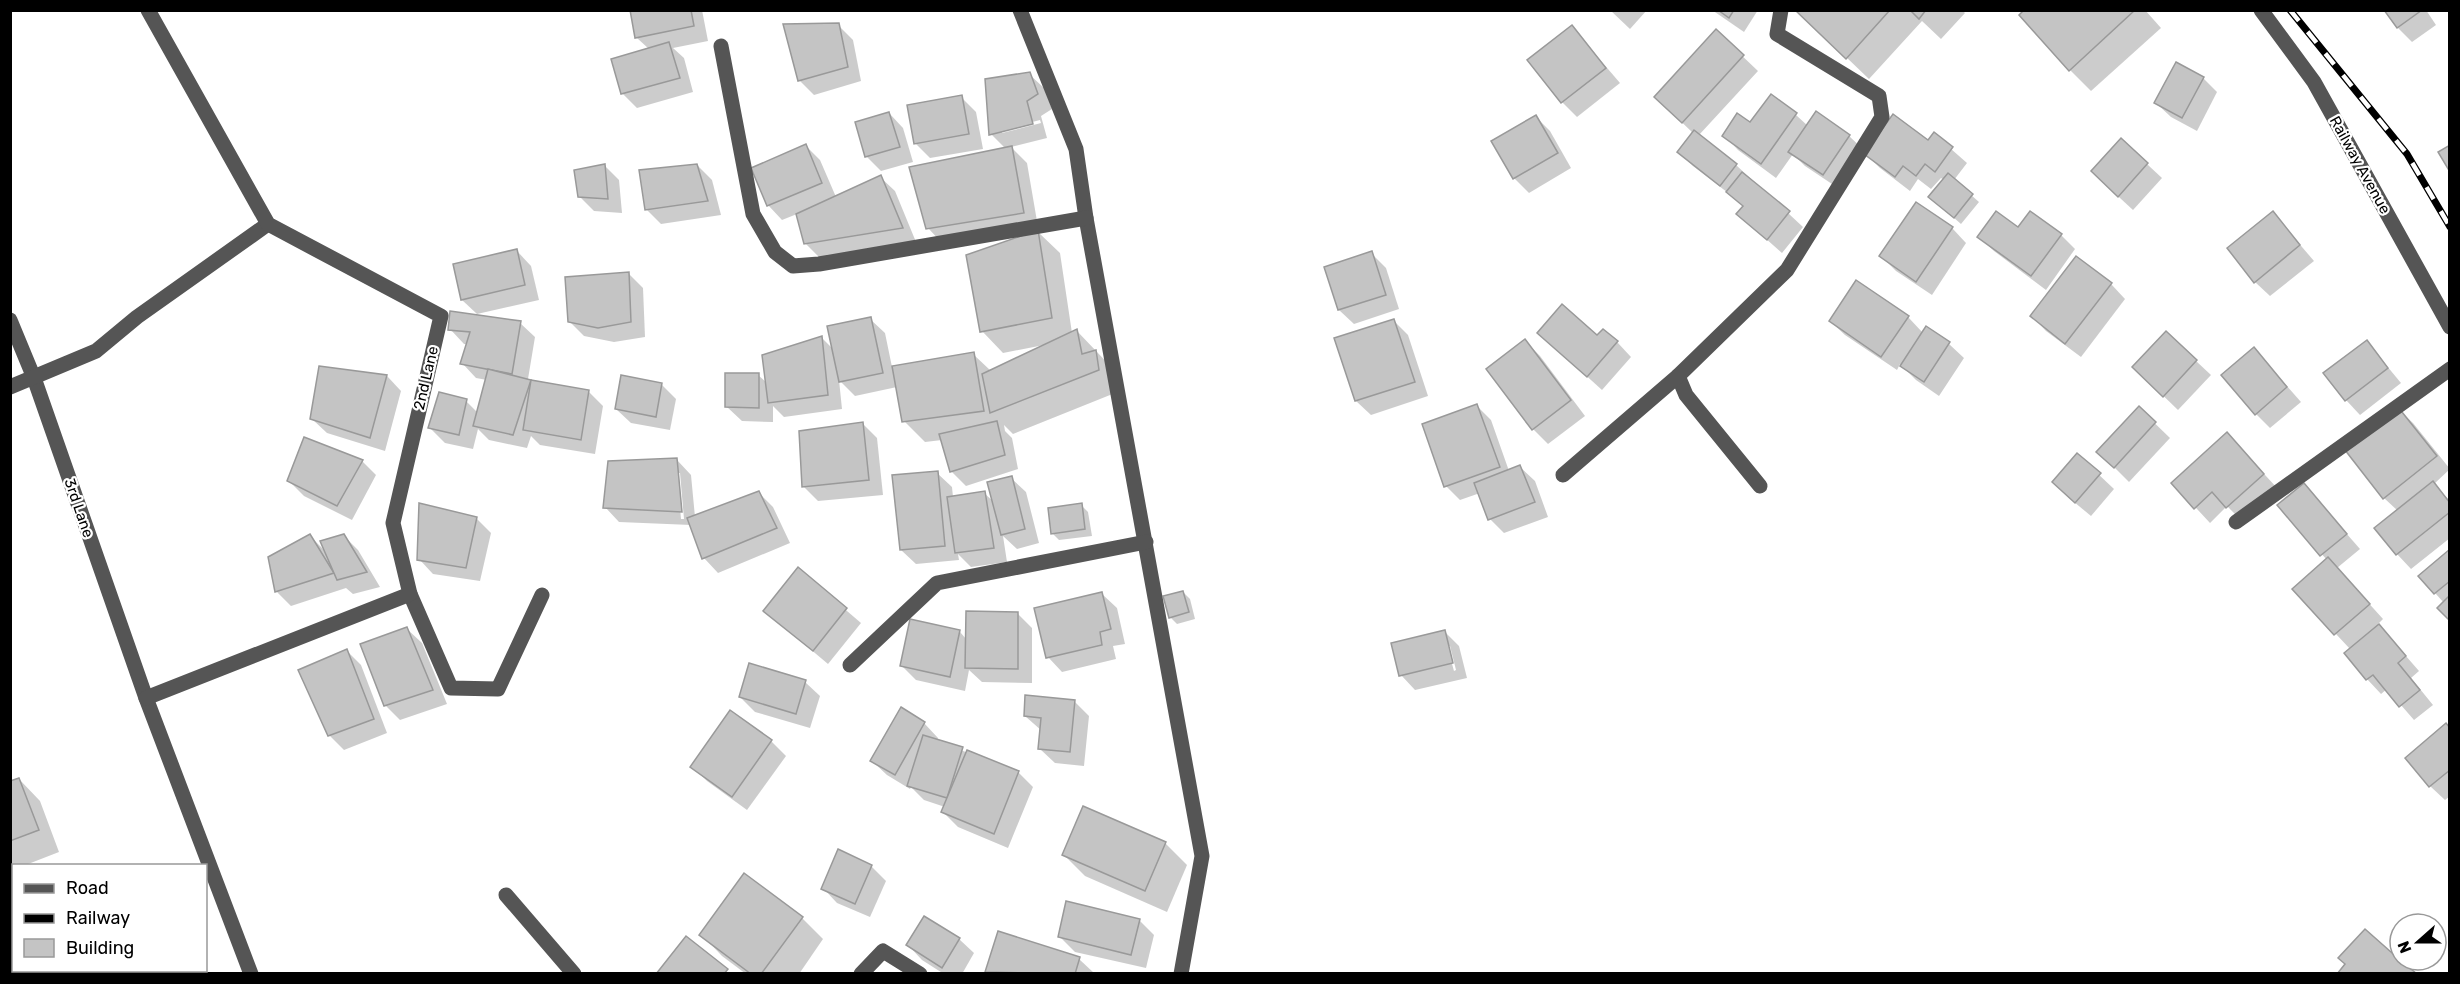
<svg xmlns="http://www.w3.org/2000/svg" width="2460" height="984" viewBox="0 0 2460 984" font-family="Rubik,sans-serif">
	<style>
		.shadow { fill: #0003; fill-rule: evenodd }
		.building { fill: #c4c4c4; stroke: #999; stroke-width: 1.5 }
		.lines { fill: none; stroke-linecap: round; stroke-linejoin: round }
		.minor { stroke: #555; stroke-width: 15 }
		.rail-casing { stroke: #000; stroke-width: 7 }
		.rail { stroke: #fff; stroke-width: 4.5; stroke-dasharray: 14; stroke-linecap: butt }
		.labels { text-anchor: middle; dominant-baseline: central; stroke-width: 4.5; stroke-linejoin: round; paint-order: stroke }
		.street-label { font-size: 15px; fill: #000; stroke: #fff }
	</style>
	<rect width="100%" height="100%" fill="#fff"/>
	<g class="shadow">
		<path d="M 631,10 L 702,10 L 708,41 L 673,48 L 684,58 L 693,92 L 637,108 L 623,94 L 613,60 L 649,49 L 637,38 Z"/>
		<path d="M 1610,10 L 1647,10 L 1630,29 Z"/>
		<path d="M 1712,10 L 1758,10 L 1744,32 Z"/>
		<path d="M 1797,10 L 1962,10 L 1965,13 L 1941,39 L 1922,21 L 1869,79 Z"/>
		<path d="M 2026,10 L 2145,10 L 2161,28 L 2091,91 L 2070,70 Z"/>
		<path d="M 2386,10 L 2426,10 L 2436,25 L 2412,42 L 2398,28 Z"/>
		<path d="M 838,25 L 853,40 L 861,81 L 814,95 L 799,80 Z"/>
		<path d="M 1572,27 L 1620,83 L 1577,117 L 1562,102 L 1530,61 Z"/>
		<path d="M 1716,31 L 1758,71 L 1699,135 L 1736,165 L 1803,227 L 1782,253 L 1738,214 L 1744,207 L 1736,199 L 1693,166 L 1679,152 L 1693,133 L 1670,111 Z"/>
		<path d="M 1029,74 L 1044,88 L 1052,109 L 1041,116 L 1047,138 L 1011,147 L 1027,163 L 1038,227 L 942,243 L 928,228 L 1006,149 L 991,134 ZM 1040,120 L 1041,123 L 1002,133 L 1002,130 Z"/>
		<path d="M 2203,78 L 2217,92 L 2197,131 L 2171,117 L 2156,103 Z"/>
		<path d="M 961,97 L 976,112 L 983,149 L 930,158 L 916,144 Z"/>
		<path d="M 889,113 L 903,128 L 913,162 L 881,171 L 866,156 Z"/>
		<path d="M 1796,115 L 1808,126 L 1849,136 L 1864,150 L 1838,188 L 1805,166 L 1793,154 L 1776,178 L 1738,150 L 1724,135 L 1751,125 Z"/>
		<path d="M 1535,116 L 1550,131 L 1571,168 L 1529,193 L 1514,178 L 1493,142 Z"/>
		<path d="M 1934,134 L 1967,163 L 1954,180 L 1979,202 L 1961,224 L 1937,203 L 1944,180 L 1941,178 L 1931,189 L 1918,179 L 1910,191 L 1880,168 L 1866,154 L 1929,143 Z"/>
		<path d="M 2121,140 L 2162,178 L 2133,210 L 2107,186 Z"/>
		<path d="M 806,146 L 820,160 L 836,197 L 880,177 L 895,191 L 916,242 L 820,258 L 805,243 L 797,214 L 782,220 L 768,205 Z"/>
		<path d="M 604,165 L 619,180 L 622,213 L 594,211 L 579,196 Z"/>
		<path d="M 697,165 L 712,180 L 721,215 L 661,224 L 646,209 Z"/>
		<path d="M 2273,213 L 2314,261 L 2270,296 L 2255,282 Z"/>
		<path d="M 1952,228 L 1966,243 L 1932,295 L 1896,271 L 1881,256 Z"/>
		<path d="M 2018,229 L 2061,235 L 2075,249 L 2046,290 L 1994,251 L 1979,237 Z"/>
		<path d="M 1038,232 L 1060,253 L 1072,333 L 1077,331 L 1117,373 L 1120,391 L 1013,434 L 1004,425 L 1005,431 L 1012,438 L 1018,469 L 966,486 L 951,471 L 942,440 L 925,442 L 904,421 L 897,387 L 855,396 L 839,380 L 842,409 L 784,417 L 773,406 L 773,422 L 742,421 L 727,407 L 758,375 L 767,383 L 821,337 L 834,350 L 870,319 L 885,333 L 892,367 L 973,354 L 991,371 L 1044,345 L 1003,353 L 982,331 Z"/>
		<path d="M 517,251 L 531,266 L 539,300 L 477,314 L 462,300 Z"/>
		<path d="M 1371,253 L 1386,268 L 1399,309 L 1354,324 L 1339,310 Z"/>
		<path d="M 628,273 L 643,288 L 645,337 L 614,342 L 584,336 L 569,321 Z"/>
		<path d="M 2111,284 L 2125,299 L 2081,357 L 2046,331 L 2032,316 Z"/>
		<path d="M 1908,317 L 1923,333 L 1927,328 L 1949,344 L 1964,358 L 1939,396 L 1916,380 L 1900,364 L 1897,370 L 1845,335 L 1830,321 Z"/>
		<path d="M 1393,320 L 1408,335 L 1428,396 L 1371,415 L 1356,401 Z"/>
		<path d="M 520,323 L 535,337 L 528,379 L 588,391 L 603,406 L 595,454 L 540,445 L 531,436 L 527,448 L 489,440 L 478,429 L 473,449 L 445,443 L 430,428 L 466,401 L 478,413 L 487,380 L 476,378 L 462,363 L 468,344 L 464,344 L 450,329 Z"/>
		<path d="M 1539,333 L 1617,342 L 1631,357 L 1602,390 Z"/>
		<path d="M 2166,333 L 2211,375 L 2178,410 L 2148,381 Z"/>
		<path d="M 1525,341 L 1540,356 L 1585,416 L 1548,444 L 1533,429 L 1488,370 Z"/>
		<path d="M 2367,342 L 2401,383 L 2360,415 L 2346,400 Z"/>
		<path d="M 2254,349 L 2301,402 L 2270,428 L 2256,414 Z"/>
		<path d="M 387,376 L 401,391 L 385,451 L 327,433 L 312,419 Z"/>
		<path d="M 661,384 L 676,399 L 670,430 L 631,423 L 616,409 Z"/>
		<path d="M 1477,406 L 1491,420 L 1509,471 L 1520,467 L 1535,481 L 1548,517 L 1504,533 L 1490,519 L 1480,493 L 1460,500 L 1446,486 Z"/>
		<path d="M 2139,408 L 2170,438 L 2129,482 L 2099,452 Z"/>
		<path d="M 2398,409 L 2413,423 L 2450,469 L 2434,484 L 2450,501 L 2450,538 L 2411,569 L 2397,554 L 2398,511 L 2384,498 Z"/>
		<path d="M 862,423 L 877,438 L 883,495 L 818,501 L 803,486 Z"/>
		<path d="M 2241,449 L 2278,489 L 2242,521 L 2227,506 L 2210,523 L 2173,483 Z"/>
		<path d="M 2078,455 L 2114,489 L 2091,516 L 2068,497 Z"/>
		<path d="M 677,460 L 691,475 L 695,517 L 759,493 L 773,507 L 790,543 L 718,573 L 704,558 L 691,525 L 619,522 L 605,507 ZM 677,473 L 680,473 L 684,519 L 681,519 Z"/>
		<path d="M 362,461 L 376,475 L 352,520 L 304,496 L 289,481 Z"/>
		<path d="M 937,473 L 952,487 L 953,497 L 984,493 L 994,502 L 1011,478 L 1026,492 L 1039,543 L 1017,549 L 1003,536 L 1007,562 L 971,567 L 958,554 L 959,560 L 916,564 L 901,550 Z"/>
		<path d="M 2304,485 L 2360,549 L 2337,568 L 2383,619 L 2378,624 L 2419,671 L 2411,678 L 2433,705 L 2414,720 L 2387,689 L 2381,694 L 2367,679 L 2350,649 L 2294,589 L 2327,560 L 2279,506 Z"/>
		<path d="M 1081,505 L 1088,512 L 1092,536 L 1059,540 L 1052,533 Z"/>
		<path d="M 476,518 L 491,533 L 480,581 L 433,574 L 419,559 Z"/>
		<path d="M 343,535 L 358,550 L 380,587 L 353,594 L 346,588 L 291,606 L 277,592 L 269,557 L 310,536 L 327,553 Z"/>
		<path d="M 2450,551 L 2450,619 L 2444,603 L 2420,576 Z"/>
		<path d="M 798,569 L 861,623 L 828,664 L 765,611 Z"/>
		<path d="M 1183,592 L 1190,599 L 1195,619 L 1177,624 L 1170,617 Z"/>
		<path d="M 1102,594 L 1117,608 L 1125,644 L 1113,646 L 1116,659 L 1062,672 L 1048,657 Z"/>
		<path d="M 1018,614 L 1032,628 L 1032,683 L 982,682 L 969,670 L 965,691 L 916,680 L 902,666 L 960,632 L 967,640 Z"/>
		<path d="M 407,629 L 422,643 L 447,704 L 400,720 L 385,705 Z"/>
		<path d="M 1444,631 L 1459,646 L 1467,678 L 1415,690 L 1401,675 ZM 1447,646 L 1450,646 L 1456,670 L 1454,671 Z"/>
		<path d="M 347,651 L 361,665 L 387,733 L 344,750 L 329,735 Z"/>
		<path d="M 805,682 L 820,696 L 810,728 L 755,712 L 740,697 Z"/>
		<path d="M 1074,701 L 1089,716 L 1084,766 L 1055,763 L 1040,749 L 1042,731 L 1025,716 Z"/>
		<path d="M 730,712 L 771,741 L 786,756 L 747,810 L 707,781 L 692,766 Z"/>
		<path d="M 924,723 L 938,738 L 937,741 L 1018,772 L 1033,787 L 1008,848 L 958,827 L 943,812 L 945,807 L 924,800 L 911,787 L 910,789 L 887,775 L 872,761 Z"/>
		<path d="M 2450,729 L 2450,796 L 2445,800 L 2430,786 Z"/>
		<path d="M 19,779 L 40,801 L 59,852 L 23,866 L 14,866 L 14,869 L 10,870 L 10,782 Z"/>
		<path d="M 1165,843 L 1187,865 L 1167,912 L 1085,876 L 1064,855 Z"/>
		<path d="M 871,866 L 886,881 L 870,917 L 837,903 L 823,888 Z"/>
		<path d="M 802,918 L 823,939 L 799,974 L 746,974 L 722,956 L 701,934 Z"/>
		<path d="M 1139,920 L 1154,935 L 1146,968 L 1075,952 L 1060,937 Z"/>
		<path d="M 959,939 L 974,953 L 962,974 L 944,974 L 922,960 L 908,945 Z"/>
		<path d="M 1079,959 L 1094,973 L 987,972 Z"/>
	</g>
	<g class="building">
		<path d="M 630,10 L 691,10 L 694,26 L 635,38 Z"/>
		<path d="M 1718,10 L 1734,10 L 1729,18 Z"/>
		<path d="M 1795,10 L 1890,10 L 1846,59 Z"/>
		<path d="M 1910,10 L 1926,10 L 1919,19 Z"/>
		<path d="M 2024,10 L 2135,10 L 2069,71 L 2019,15 Z"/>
		<path d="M 2384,10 L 2422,10 L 2397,28 Z"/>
		<path d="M 839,23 L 848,67 L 798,81 L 783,24 Z"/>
		<path d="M 1572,25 L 1606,68 L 1561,103 L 1527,60 Z"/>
		<path d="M 1716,29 L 1744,55 L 1682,123 L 1654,97 Z"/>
		<path d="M 669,42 L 680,78 L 621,94 L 611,59 Z"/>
		<path d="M 2176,62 L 2204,77 L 2182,118 L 2154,103 Z"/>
		<path d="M 1030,72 L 1038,94 L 1027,101 L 1033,124 L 989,135 L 985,79 Z"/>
		<path d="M 1771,94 L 1797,113 L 1761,164 L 1722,136 L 1737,113 L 1750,122 Z"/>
		<path d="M 962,95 L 969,134 L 914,144 L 907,105 Z"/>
		<path d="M 1816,111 L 1850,135 L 1823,175 L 1788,152 Z"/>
		<path d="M 889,112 L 900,147 L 865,157 L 855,122 Z"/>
		<path d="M 1893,114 L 1928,140 L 1934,132 L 1953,147 L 1935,172 L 1925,164 L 1916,176 L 1903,166 L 1895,177 L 1864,154 Z"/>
		<path d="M 1536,115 L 1558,153 L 1513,179 L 1491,141 Z"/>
		<path d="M 1694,130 L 1737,164 L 1720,186 L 1677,152 Z"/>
		<path d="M 2121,138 L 2148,163 L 2118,197 L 2091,171 Z"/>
		<path d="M 806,144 L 822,183 L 767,206 L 751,168 Z"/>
		<path d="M 2450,145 L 2450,172 L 2438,152 Z"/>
		<path d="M 1012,146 L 1024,213 L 926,229 L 909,167 Z"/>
		<path d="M 605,164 L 608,199 L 578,197 L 574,170 Z"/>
		<path d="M 697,164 L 708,201 L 645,210 L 639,170 Z"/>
		<path d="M 1742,172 L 1790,211 L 1767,240 L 1736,214 L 1743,206 L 1726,192 Z"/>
		<path d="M 1948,173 L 1973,194 L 1954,218 L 1928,197 Z"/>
		<path d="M 881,175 L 903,228 L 804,244 L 796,214 Z"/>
		<path d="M 1916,202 L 1953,227 L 1916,282 L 1879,256 Z"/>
		<path d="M 1996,211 L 2018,227 L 2030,211 L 2062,234 L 2031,276 L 1977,237 Z"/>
		<path d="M 2273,211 L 2300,245 L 2254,283 L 2227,248 Z"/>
		<path d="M 1038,230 L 1052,318 L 980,332 L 966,255 Z"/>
		<path d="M 517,249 L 525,285 L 461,300 L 453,264 Z"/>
		<path d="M 1372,251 L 1386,295 L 1338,310 L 1324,267 Z"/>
		<path d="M 2076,256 L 2112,283 L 2065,344 L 2030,316 Z"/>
		<path d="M 629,272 L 631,322 L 598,328 L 568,322 L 565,277 Z"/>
		<path d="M 1856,280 L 1909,316 L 1881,357 L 1829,321 Z"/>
		<path d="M 1562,304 L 1597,335 L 1603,329 L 1618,341 L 1587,377 L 1537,333 Z"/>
		<path d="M 450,311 L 521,321 L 512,374 L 460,364 L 470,332 L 448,330 Z"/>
		<path d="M 871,317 L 883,373 L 839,382 L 827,326 Z"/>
		<path d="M 1394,319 L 1415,382 L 1355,401 L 1334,338 Z"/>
		<path d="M 1926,326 L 1950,342 L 1924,382 L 1900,366 Z"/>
		<path d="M 1077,329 L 1082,354 L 1096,350 L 1099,370 L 990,413 L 982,374 Z"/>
		<path d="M 2166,331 L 2197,360 L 2163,397 L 2132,367 Z"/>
		<path d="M 822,336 L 828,395 L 768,403 L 762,355 Z"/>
		<path d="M 1525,339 L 1571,400 L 1532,430 L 1486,369 Z"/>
		<path d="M 2367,340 L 2388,368 L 2345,401 L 2323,373 Z"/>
		<path d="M 2254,347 L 2287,387 L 2255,415 L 2221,375 Z"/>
		<path d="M 974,352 L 984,411 L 902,422 L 892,366 Z"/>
		<path d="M 319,366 L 387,375 L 370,438 L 310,419 Z"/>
		<path d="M 488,369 L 531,380 L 513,435 L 473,426 Z"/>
		<path d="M 725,373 L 759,373 L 759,408 L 725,407 Z"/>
		<path d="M 621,375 L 662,383 L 656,417 L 615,409 Z"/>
		<path d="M 531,380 L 589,390 L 581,440 L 523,430 Z"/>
		<path d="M 439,392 L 467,399 L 459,435 L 428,428 Z"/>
		<path d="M 1477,404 L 1500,467 L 1444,487 L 1422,424 Z"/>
		<path d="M 2139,406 L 2156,422 L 2114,468 L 2096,452 Z"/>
		<path d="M 2398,407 L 2437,456 L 2383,499 L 2345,450 Z"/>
		<path d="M 997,421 L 1005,455 L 950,472 L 939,434 Z"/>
		<path d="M 863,422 L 869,480 L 802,487 L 799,431 Z"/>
		<path d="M 2227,432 L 2264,474 L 2226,508 L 2212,492 L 2194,509 L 2171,483 Z"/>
		<path d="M 304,437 L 363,460 L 337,506 L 287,481 Z"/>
		<path d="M 2077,453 L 2101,473 L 2075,503 L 2052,482 Z"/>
		<path d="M 677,458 L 682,512 L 603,508 L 608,461 Z"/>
		<path d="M 1520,465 L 1535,502 L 1488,520 L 1474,483 Z"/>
		<path d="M 938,471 L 945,546 L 900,550 L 892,475 Z"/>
		<path d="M 1012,476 L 1025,529 L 1001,535 L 987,482 Z"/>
		<path d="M 2433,481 L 2450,503 L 2450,512 L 2396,555 L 2374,528 Z"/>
		<path d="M 2304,483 L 2347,534 L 2320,556 L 2277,505 Z"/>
		<path d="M 759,491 L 777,528 L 702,559 L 687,518 Z"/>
		<path d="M 985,491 L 994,548 L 955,553 L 947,497 Z"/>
		<path d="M 419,503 L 477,517 L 466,568 L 417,560 Z"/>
		<path d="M 1082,503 L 1085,529 L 1051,534 L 1048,508 Z"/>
		<path d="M 310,534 L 334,573 L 275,592 L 268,557 Z"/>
		<path d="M 344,534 L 367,572 L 337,580 L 320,541 Z"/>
		<path d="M 2450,549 L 2450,581 L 2434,594 L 2418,576 Z"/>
		<path d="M 2328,557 L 2370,604 L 2334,635 L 2292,589 Z"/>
		<path d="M 798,567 L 847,608 L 813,651 L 763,611 Z"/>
		<path d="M 1183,591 L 1189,612 L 1169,618 L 1163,596 Z"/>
		<path d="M 1102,592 L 1111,629 L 1100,632 L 1102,645 L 1046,658 L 1034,608 Z"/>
		<path d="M 2450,595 L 2450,621 L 2437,608 Z"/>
		<path d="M 966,611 L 1018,612 L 1018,669 L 965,668 Z"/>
		<path d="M 910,619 L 960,630 L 950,677 L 900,666 Z"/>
		<path d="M 2379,624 L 2406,656 L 2398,663 L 2420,690 L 2399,707 L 2373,675 L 2366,680 L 2344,653 Z"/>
		<path d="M 407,627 L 433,690 L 384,706 L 360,644 Z"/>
		<path d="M 1445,630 L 1453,663 L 1399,676 L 1391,643 Z"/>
		<path d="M 347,649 L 374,719 L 328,736 L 298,670 Z"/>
		<path d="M 749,663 L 806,680 L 796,714 L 739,697 Z"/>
		<path d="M 1025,695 L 1075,700 L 1070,752 L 1038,749 L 1041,718 L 1024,716 Z"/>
		<path d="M 901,707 L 925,722 L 895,775 L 870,761 Z"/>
		<path d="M 730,710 L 772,740 L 732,797 L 690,767 Z"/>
		<path d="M 2446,723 L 2450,728 L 2450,770 L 2429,787 L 2405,758 Z"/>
		<path d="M 923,735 L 963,747 L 947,798 L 907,786 Z"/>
		<path d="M 967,750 L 1019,771 L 994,834 L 941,812 Z"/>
		<path d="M 19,778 L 39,830 L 10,841 L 10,781 Z"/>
		<path d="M 1083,806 L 1166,842 L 1145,891 L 1062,855 Z"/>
		<path d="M 838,849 L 872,865 L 855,904 L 821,889 Z"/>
		<path d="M 744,873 L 803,917 L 761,974 L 751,974 L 699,935 Z"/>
		<path d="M 1066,901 L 1140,919 L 1131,955 L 1058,937 Z"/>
		<path d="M 924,916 L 960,938 L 942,968 L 906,945 Z"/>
		<path d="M 2365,929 L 2400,960 L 2417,974 L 2337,974 L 2345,964 L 2338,958 Z"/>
		<path d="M 998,931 L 1080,957 L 1075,974 L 985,972 Z"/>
		<path d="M 686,936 L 728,969 L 724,974 L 656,974 Z"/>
	</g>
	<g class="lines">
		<g class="minor">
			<path d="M 1020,10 L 1076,149 L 1086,218 L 1202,856 L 1181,974"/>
			<path d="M 2261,10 L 2314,82 L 2450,327"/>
			<path d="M 721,46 L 753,214 L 775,252 L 793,266 L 819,264 L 1086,218"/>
			<path d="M 10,320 L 34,378 L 146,698 L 251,974"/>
			<path d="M 1678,376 L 1686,395 L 1760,486"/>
			<path d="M 10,387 L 96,351 L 137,317 L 268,224"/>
			<path d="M 1563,475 L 1678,376 L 1787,270 L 1882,117 L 1879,96 L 1777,34 L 1781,10"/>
			<path d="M 2236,522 L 2450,369"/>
			<path d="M 410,594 L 451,688 L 498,689 L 542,595"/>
			<path d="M 850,665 L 937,583 L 1146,542"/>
			<path d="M 146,698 L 410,594 L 393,523 L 441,316 L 268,224 L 148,10"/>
			<path d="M 506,895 L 574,974"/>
			<path d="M 861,974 L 883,951 L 920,974"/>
		</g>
		<g class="rail-casing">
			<path id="rail" d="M 2290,10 L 2407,154 L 2450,227"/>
		</g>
		<use href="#rail" class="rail"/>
	</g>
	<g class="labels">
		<g class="street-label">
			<text transform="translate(2360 165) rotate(61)">Railway Avenue</text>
			<text transform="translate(426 378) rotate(-77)">2nd Lane</text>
			<text transform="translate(79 508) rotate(71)">3rd Lane</text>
		</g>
	</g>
	<rect width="2460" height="984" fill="none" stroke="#000000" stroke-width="24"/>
	<rect x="12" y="864" width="195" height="108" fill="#ffffff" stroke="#999999" stroke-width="1.5"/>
	<rect x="24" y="884" width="30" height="9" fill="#555555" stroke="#999999" stroke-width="1.5"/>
	<text x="66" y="894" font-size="18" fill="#000000">Road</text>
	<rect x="24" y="914" width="30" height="9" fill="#000000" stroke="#999999" stroke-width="1.5"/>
	<text x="66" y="924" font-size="18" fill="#000000">Railway</text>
	<rect x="24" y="939" width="30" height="18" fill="#c4c4c4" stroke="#999999" stroke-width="1.5"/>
	<text x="66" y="954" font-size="18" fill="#000000">Building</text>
	<g transform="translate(2418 942) rotate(249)"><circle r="28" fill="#ffffff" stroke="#999999" stroke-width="1.5"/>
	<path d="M0-4.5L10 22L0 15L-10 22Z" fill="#000000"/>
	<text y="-9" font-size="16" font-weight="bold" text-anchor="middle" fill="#000000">N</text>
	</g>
</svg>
